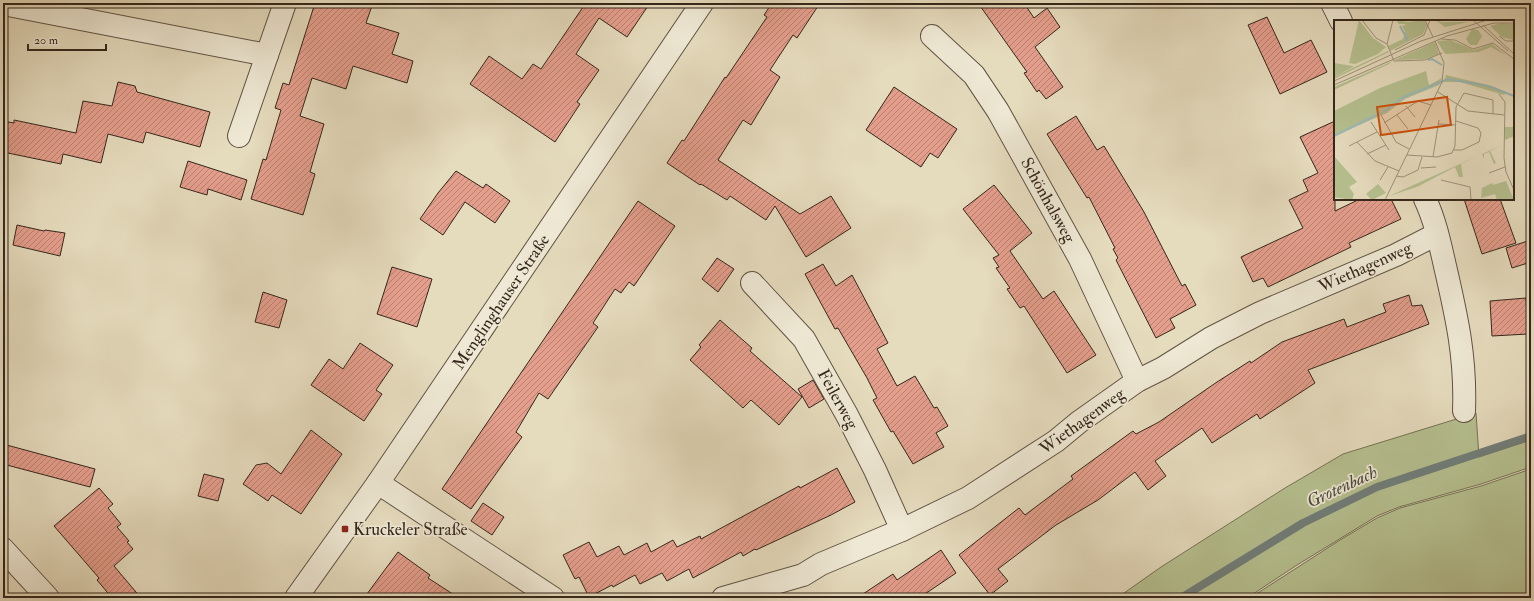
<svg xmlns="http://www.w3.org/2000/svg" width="1534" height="601" viewBox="0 0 1534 601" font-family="'IM FELL Double Pica',serif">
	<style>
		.grass { fill: #b6c090; stroke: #767456 }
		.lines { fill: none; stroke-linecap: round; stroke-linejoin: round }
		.stream { stroke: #727f7b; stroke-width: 8 }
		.building { fill: url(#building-hatch); stroke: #35271b }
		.minor-casing { stroke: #615444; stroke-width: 24 }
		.minor { stroke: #eee8d4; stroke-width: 22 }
		.poi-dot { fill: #8f2418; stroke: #eee8d4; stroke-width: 1.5 }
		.labels { text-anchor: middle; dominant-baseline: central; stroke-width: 3.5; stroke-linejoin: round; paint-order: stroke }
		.street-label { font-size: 17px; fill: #35271b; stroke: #eee8d4 }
		.poi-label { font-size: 17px; fill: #35271b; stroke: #eee8d4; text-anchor: start }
		.water-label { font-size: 18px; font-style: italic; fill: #4e4c43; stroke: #eee8d4 }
		.inset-river { fill: none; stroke: #9ab9bb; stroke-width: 2 }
		.inset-road { fill: none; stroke: #9f937c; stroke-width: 1 }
		.view { fill: #cd520e; fill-opacity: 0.15; stroke: #cd520e; stroke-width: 2 }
		.inset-edge { fill: none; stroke: #35271b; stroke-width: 2 }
	</style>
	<defs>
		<pattern id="building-hatch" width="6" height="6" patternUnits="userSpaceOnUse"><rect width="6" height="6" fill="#e49e8c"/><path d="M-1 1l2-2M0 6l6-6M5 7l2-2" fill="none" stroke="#ba8172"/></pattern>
	</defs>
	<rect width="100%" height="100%" fill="#e5dbbd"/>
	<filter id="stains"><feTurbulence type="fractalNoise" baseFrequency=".005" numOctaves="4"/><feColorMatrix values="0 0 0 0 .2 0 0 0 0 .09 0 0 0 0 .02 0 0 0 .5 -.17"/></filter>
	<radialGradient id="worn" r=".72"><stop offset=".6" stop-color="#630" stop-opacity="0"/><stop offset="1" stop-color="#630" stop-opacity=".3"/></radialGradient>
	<g class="grass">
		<path d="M 1476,413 L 1479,457 L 1531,440 L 1531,467 L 1481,484 L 1399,507 L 1377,516 L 1297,565 L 1247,598 L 1117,598 L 1161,567 L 1285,488 L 1343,454 Z"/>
		<path d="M 1531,469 L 1531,598 L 1250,598 L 1340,540 L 1377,518 L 1400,508 L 1481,486 Z"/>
	</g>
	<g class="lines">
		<path class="stream" d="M 1181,598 L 1303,523 L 1377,487 L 1531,436"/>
	</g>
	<g class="building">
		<path d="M 315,3 L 373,3 L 366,23 L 399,33 L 392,54 L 413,61 L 407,83 L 353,66 L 346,89 L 312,78 L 300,116 L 324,124 L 310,172 L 315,174 L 303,215 L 251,199 L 263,159 L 266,160 L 281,110 L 275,108 L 283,83 L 289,85 Z"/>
		<path d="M 577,3 L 650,3 L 627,37 L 599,18 L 576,54 L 599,70 L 577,102 L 580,104 L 555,142 L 470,84 L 489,56 L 522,79 L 533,64 L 541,69 L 583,7 Z"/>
		<path d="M 772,3 L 820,3 L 797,38 L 793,35 L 770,70 L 780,77 L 751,125 L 743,120 L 718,160 L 800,214 L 831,196 L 851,228 L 806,257 L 775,206 L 766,220 L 730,196 L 727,200 L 701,184 L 700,185 L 667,163 L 682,140 L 684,141 L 725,77 L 726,78 L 767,17 L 764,15 Z"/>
		<path d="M 978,3 L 1024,3 L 1034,18 L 1047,8 L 1060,27 L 1035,47 L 1063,87 L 1046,99 L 1039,90 L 1037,92 L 1024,73 L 1027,72 Z"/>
		<path d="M 1267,17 L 1284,53 L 1311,40 L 1327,72 L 1280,94 L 1248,25 Z"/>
		<path d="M 118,82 L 135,86 L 137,92 L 210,112 L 200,147 L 146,132 L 143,143 L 108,134 L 101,163 L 63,154 L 61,164 L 3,152 L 3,121 L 14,123 L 14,120 L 76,133 L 83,101 L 112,106 Z"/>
		<path d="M 894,87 L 957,129 L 938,158 L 930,153 L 921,167 L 866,130 Z"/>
		<path d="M 1076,116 L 1097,150 L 1104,146 L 1144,212 L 1182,286 L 1185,284 L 1196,305 L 1170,319 L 1175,328 L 1156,338 L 1116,260 L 1118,258 L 1113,249 L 1115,248 L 1089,197 L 1087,198 L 1047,134 Z"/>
		<path d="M 1335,121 L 1335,211 L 1360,199 L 1391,199 L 1401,219 L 1349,243 L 1351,247 L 1268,287 L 1263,278 L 1253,282 L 1241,257 L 1303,228 L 1289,200 L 1308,191 L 1303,180 L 1318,173 L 1300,137 Z"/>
		<path d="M 188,161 L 247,180 L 241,200 L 208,189 L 207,195 L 180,187 Z"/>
		<path d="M 456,171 L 483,188 L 486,184 L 510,201 L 495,223 L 465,202 L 443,235 L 420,219 L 438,193 Z"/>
		<path d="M 994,185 L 1032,233 L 1010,251 L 1043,299 L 1054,291 L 1096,355 L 1067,373 L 1024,306 L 1020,308 L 1007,289 L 1010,288 L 996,268 L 999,267 L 993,258 L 999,255 L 963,209 Z"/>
		<path d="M 1464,199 L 1500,199 L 1516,243 L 1482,254 Z"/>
		<path d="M 638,201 L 675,226 L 634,286 L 629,282 L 621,293 L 615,289 L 593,323 L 598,327 L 548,399 L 539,393 L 516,432 L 522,437 L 471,509 L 442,489 Z"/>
		<path d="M 17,225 L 44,231 L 45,230 L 65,233 L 60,256 L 13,245 Z"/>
		<path d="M 1531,240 L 1531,262 L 1512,268 L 1506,248 Z"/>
		<path d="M 717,258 L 734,269 L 718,292 L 702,279 Z"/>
		<path d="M 823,264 L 836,286 L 852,275 L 888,343 L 877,349 L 897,386 L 915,376 L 934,408 L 937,407 L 948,426 L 936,433 L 944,447 L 913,464 L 893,431 L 891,432 L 873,400 L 877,398 L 867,378 L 838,328 L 835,329 L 805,274 Z"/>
		<path d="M 392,267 L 432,279 L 417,327 L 377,314 Z"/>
		<path d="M 263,292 L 287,300 L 279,328 L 255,322 Z"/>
		<path d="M 1409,295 L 1412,306 L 1422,305 L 1429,324 L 1308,370 L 1315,383 L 1260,419 L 1257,414 L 1212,443 L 1202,428 L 1155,461 L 1166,476 L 1148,490 L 1135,472 L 1098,500 L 1056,525 L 998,569 L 1008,581 L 990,595 L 959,555 L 1019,508 L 1025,515 L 1073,479 L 1071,476 L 1133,431 L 1136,434 L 1159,422 L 1217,382 L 1250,361 L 1251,363 L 1282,342 L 1344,319 L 1347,327 L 1386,312 L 1383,304 Z"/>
		<path d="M 1526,298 L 1528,334 L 1492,336 L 1490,301 Z"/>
		<path d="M 720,320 L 752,348 L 750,351 L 802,397 L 779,425 L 751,400 L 743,408 L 690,360 L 701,347 L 699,345 Z"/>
		<path d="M 360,343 L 393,365 L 376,390 L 382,394 L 364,421 L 311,385 L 329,359 L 343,369 Z"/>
		<path d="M 813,380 L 824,399 L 809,408 L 798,389 Z"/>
		<path d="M 311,430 L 342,454 L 301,514 L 272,495 L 268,501 L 243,484 L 256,465 L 267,463 L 281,474 Z"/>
		<path d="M 3,444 L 95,469 L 90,487 L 3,464 Z"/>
		<path d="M 837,468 L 855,502 L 831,515 L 756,550 L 755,549 L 743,556 L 741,552 L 693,578 L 689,569 L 667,581 L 662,573 L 640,584 L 635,575 L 613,587 L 612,585 L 589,597 L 579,577 L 575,579 L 563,555 L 589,542 L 597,557 L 619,546 L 624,555 L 647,543 L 651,552 L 673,540 L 677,547 L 700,536 L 701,539 L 799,486 L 800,488 Z"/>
		<path d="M 204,474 L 224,479 L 218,501 L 198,496 Z"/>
		<path d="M 99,488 L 113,504 L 108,508 L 121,524 L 117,527 L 129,541 L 127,542 L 133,549 L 114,566 L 141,598 L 112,598 L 97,580 L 99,578 L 54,526 Z"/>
		<path d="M 483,503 L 504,517 L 492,535 L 471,521 Z"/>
		<path d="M 941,550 L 956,573 L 919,598 L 857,598 L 893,574 L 897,580 Z"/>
		<path d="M 398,552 L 430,575 L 428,578 L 459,598 L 364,598 Z"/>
	</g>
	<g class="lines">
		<g class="minor-casing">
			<g id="minor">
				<path d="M 1332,3 L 1341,21"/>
				<path d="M 3,4 L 267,55"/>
				<path d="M 932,36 L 974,75 L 998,111 L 1080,259 L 1137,381"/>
				<path d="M 239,136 L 285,3"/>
				<path d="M 1425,199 C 1435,220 1440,244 1445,266 C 1457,318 1466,358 1464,411"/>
				<path d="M 752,283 L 804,339 L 847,415 L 875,470 L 902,530"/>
				<path d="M 378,483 L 553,598"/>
				<path d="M 3,549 L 48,598"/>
				<path d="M 296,598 L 378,483 L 702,3"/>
				<path d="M 723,598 L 803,575 L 821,564 L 902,530 L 968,498 L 1056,441 L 1079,422 L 1137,381 L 1163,368 L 1211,338 L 1260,313 L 1396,255 L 1437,234"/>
			</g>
		</g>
		<use href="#minor" class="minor"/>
	</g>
	<rect class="poi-dot" x="341" y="525" width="8" height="8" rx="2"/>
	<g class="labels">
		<g class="street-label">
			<text transform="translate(1048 200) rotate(61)">Schönhalsweg</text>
			<text transform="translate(1365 267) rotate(-24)">Wiethagenweg</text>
			<text transform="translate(501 302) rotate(-56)">Menglinghauser Straße</text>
			<text transform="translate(838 399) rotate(61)">Feilerweg</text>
			<text transform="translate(1082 421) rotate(-36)">Wiethagenweg</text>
		</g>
		<g class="poi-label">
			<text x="353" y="529">Kruckeler Straße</text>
		</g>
		<g class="water-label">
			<text transform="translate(1342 487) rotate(-25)">Grotenbach</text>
		</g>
	</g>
	<g transform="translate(1334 20)">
		<rect width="180" height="180" fill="#e5dbbd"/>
		<path d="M 25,0 L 39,18 L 52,27 L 44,34 L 21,44 L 15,43 ZM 62,0 L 74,2 L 90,0 L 93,5 L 89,14 L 56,31 L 54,26 L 69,19 L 71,12 L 68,6 L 73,4 L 65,4 ZM 101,0 L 108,2 L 134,2 L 111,7 ZM 168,3 L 180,4 L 180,20 L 168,17 L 156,6 ZM 138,9 L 144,10 L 148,16 L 143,25 L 136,25 L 132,19 ZM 116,20 L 140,30 L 158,24 L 174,37 L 180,45 L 173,36 L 157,27 L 145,32 L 111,34 L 103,21 ZM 101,22 L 105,34 L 91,39 L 61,40 ZM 0,43 L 19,46 L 19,47 L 0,57 ZM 92,51 L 95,65 L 108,58 L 105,65 L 71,79 L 53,93 L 0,116 L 0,91 L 46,68 ZM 112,55 L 158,66 L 172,72 L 170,75 L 126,62 L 110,62 ZM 180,104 L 180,116 L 171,120 L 171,107 L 179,107 ZM 168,125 L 156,131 L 162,143 L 160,144 L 155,132 L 150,134 L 150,139 L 148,134 L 127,144 L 129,157 L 125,157 L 121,147 L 85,166 L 53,177 ZM 172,161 L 180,180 L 163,180 L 161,174 L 147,178 L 148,168 L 158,163 L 159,165 Z" fill="#b6c090"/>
		<path d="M135.5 17a5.5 5.5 0 1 1 11 0a5.5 5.5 0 1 1-11 0ZM 54,31 L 55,32 L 0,59 L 0,57 ZM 59,41 L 55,44 L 0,70 L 0,67 Z" fill="#b6c090"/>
		<path d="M 0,136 L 23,162 L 15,167 L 20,174 L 18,180 L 0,177 ZM 44,164 L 52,173 L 38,180 L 32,174 Z" fill="#b6c090"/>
		<path class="inset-river" d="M 66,6 L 74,21M 94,40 L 98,39 L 108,45M 0,116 L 51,91 L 70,77 L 114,59 L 154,66 L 180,76"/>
		<path class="inset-road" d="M 28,0 L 42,18 L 53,24M 59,0 L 53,24 L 60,41 L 91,40 L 108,33M 91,0 L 99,17M 139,0 L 174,31M 149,5 L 180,34M 165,16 L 172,21 L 180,21M 107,19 L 121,20 L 139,29 L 159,23 L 180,39M 61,30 L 90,15 L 96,0M 0,61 L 87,21 L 153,0M 0,65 L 113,16 L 160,3 L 180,3M 104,72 L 134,91 L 170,95M 165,74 L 171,82 L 170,138 L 172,152 L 180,170M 72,86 L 81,97M 47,95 L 62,122 L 75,129M 63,95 L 74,109M 37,102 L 55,130M 50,103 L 84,81 L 97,85M 105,104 L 122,105M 23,122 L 41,141 L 65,151M 15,126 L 43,112M 120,130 L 128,130 L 145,122 L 147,113 L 144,108 L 122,101M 33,134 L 52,125M 73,135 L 103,137 L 118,133 L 121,126 L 122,87 L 130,73 L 159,80 L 159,94M 99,137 L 105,100M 87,148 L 102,147M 155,153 L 171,147M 62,156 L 69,157 L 84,150 L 88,137M 46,160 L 54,147M 107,160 L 136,167 L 137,180M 51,180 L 108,62 L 110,43 L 101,21"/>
		<path class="view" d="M 113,77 L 117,105 L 47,115 L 43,87 Z"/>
		<rect width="180" height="180" class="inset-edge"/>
	</g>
	<rect width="1534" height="601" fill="none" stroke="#e5dbbd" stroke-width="16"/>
	<rect x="4" y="4" width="1526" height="593" fill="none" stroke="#35271b" stroke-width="2"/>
	<rect x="8" y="8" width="1518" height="585" fill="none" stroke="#35271b"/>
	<path d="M28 44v6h78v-6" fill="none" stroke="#35271b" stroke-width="2"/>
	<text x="34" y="44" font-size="12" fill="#35271b" stroke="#eee8d4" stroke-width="3" paint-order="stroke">20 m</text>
	<rect width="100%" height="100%" filter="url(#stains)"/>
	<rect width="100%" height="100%" fill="url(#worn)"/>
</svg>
